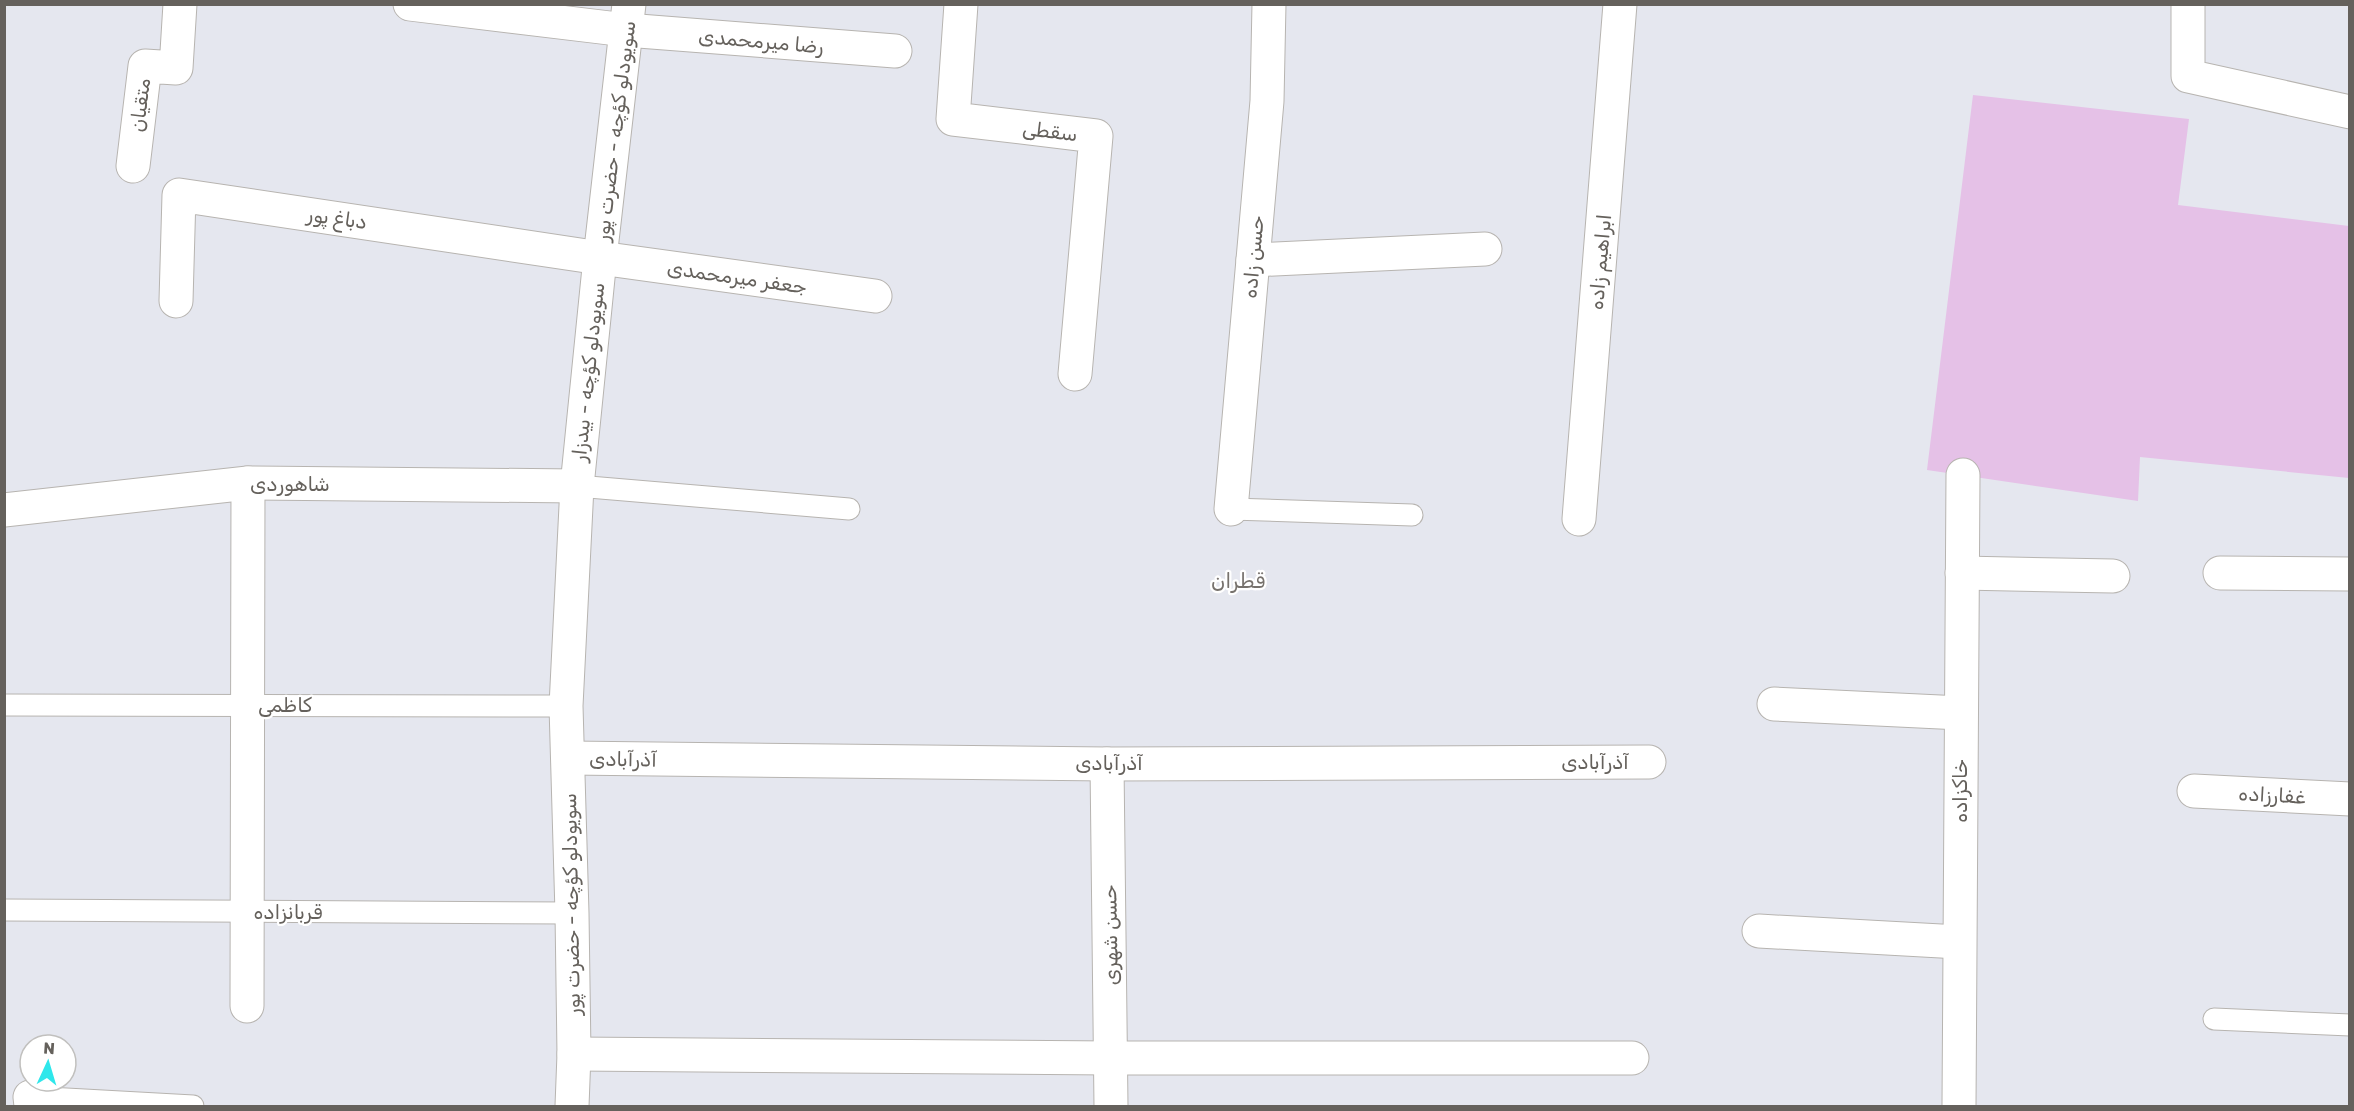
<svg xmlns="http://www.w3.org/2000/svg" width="2354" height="1111" viewBox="0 0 2354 1111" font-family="Rubik,'Noto Sans Arabic',sans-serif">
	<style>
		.green { fill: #e5c1e7 }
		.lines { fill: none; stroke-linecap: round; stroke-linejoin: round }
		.lane-casing { stroke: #b7b4b0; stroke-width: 23 }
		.street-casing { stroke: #b7b4b0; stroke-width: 35 }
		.lane { stroke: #fff; stroke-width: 21 }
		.street { stroke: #fff; stroke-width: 33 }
		.labels { text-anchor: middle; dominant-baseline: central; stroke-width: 4.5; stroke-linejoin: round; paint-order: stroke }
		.street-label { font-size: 20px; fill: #65615c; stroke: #fff }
		.neighbourhood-label { font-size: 21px; fill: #77726d; stroke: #fff }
	</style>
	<rect width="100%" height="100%" fill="#e5e7ef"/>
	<path class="green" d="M 1973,95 L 2189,119 L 2178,205 L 2349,226 L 2349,478 L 2140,457 L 2138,501 L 1927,470 Z"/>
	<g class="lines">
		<g class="lane-casing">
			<g id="lane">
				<path d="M 577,486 L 849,509"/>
				<path d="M 1231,509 L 1412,515"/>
				<path d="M 4,705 L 566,706"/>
				<path d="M 4,910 L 572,913"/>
				<path d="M 2214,1019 L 2350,1025"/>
				<path d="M 30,1097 L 193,1106"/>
			</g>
		</g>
		<g class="street-casing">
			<g id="street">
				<path d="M 410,4 L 626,30 L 895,51"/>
				<path d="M 961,4 L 953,119 L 1096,136 L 1075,374"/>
				<path d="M 2188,4 L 2188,76 L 2350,112"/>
				<path d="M 133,166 L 145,66 L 176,68 L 180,4"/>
				<path d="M 1253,260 L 1485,249"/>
				<path d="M 176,301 L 179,195 L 600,258 L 875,296"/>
				<path d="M 1231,509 L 1267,101 L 1269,4"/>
				<path d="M 4,510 L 248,483 L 577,486"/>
				<path d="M 1579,519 L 1620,4"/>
				<path d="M 1962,573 L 2113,576"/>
				<path d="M 2220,573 L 2350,574"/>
				<path d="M 1774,704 L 1961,713"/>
				<path d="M 569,758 L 1107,764 L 1649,762"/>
				<path d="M 1107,764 L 1111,1106"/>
				<path d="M 2194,791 L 2350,799"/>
				<path d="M 1759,931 L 1959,942"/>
				<path d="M 247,1006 L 248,483"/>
				<path d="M 574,1054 L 1112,1058 L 1632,1058"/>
				<path d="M 30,1097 L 31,1106"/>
				<path d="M 572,1106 L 574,1054 L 572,913 L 566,706 L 577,486 L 600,258 L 629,4"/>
				<path d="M 1959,1106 L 1963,475"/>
			</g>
		</g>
		<use href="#lane" class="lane"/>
		<use href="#street" class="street"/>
	</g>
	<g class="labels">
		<g class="street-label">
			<text transform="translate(761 41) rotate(5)">رضا میرمحمدی</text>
			<text transform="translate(140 105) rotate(-83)">متقیان</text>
			<text transform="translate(615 131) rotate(-83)">سویودلو کؤچه - حضرت پور</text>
			<text transform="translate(1050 131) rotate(7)">سقطی</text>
			<text transform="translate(337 218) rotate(8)">دباغ پور</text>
			<text transform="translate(1253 257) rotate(-85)">حسن زاده</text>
			<text transform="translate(1600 262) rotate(-85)">ابراهیم زاده</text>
			<text transform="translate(737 277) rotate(8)">جعفر میرمحمدی</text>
			<text transform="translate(588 372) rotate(-84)">سویودلو کؤچه - بیدزار</text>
			<text x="290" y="484">شاهوردی</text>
			<text x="285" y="705">کاظمی</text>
			<text transform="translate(623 759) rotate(1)">آذرآبادی</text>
			<text x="1595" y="762">آذرآبادی</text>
			<text x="1109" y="763">آذرآبادی</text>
			<text transform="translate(1960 791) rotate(-90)">خاکزاده</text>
			<text transform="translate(2272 795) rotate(3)">غفارزاده</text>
			<text transform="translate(571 904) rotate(-91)">سویودلو کؤچه - حضرت پور</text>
			<text x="288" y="912">قربانزاده</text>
			<text transform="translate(1110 935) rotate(-91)">حسن شهری</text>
		</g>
		<g class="neighbourhood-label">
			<text x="1238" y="580">قطران</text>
		</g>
	</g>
	<rect width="2354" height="1111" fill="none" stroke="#65615c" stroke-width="12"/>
	<g transform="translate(48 1063) rotate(4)"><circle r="28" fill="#ffffff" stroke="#c1c0be" stroke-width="1.5"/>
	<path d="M0-4.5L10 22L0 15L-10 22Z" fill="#2ee7eb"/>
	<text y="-9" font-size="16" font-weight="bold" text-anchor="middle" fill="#65615c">N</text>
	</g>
</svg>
